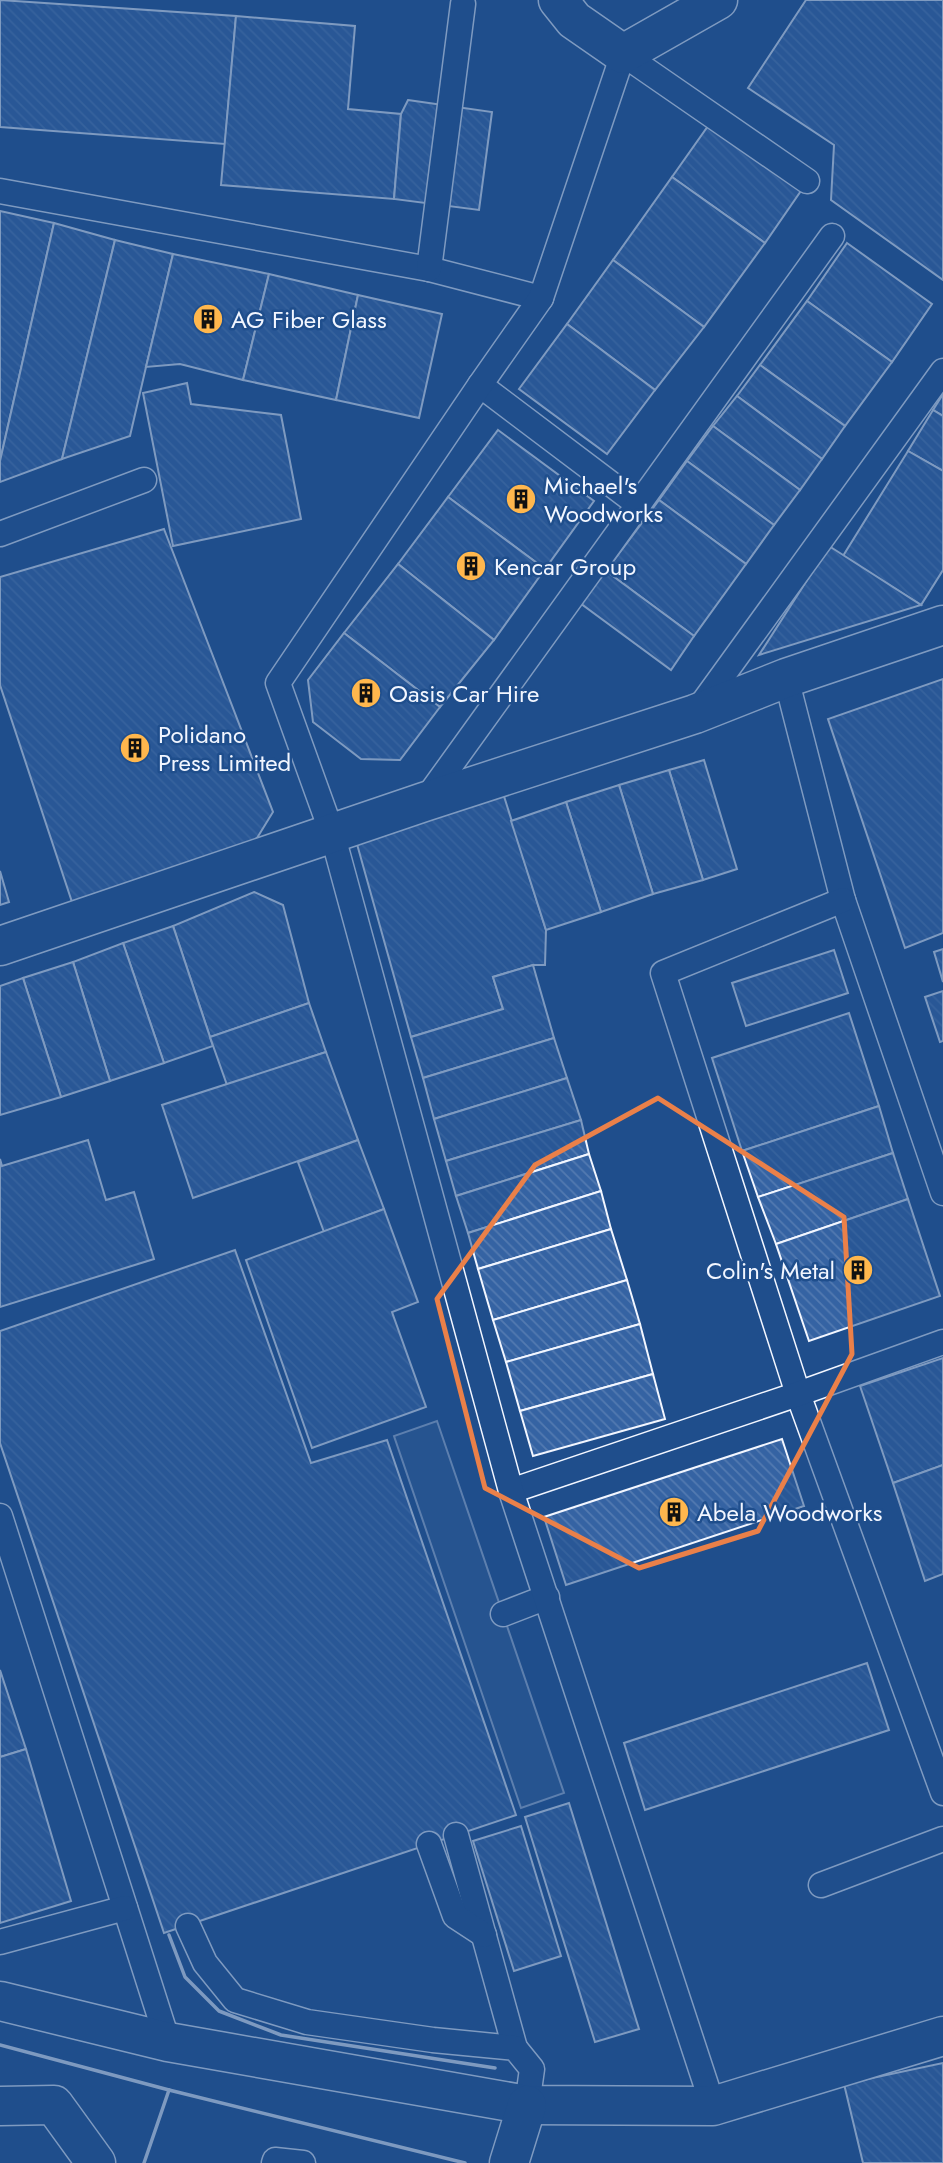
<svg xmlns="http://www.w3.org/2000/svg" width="943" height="2163" viewBox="0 0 943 2163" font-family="Jost,sans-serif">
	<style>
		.parking { fill: #305b95; stroke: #a8bbd7; stroke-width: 2 }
		.building { fill: url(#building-back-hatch); stroke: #f2f6ff; stroke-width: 2 }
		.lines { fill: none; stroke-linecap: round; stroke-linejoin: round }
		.lane-casing { stroke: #f2f6ff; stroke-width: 27 }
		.street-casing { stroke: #f2f6ff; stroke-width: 41 }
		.lane { stroke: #1f4e8c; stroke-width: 24 }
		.street { stroke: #1f4e8c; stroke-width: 38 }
		.wall { stroke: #f2f6ff; stroke-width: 3.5 }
		.marked { fill: none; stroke: #ea8049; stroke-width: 5; stroke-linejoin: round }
		.labels { text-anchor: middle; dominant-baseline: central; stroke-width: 5; stroke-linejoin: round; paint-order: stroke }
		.poi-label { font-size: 24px; fill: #f2f6ff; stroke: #1f4e8c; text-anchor: start }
	</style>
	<defs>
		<pattern id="building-back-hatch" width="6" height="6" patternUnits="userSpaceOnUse" patternTransform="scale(1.75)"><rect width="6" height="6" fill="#3563a3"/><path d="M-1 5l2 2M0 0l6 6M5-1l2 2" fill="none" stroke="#537ab1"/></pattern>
	</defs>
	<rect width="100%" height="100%" fill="#1f4e8c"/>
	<path class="parking" d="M 437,1421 L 564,1793 L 521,1808 L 394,1436 Z"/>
	<g class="building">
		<path d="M 0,0 L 236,16 L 225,144 L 0,127 Z"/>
		<path d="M 806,0 L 943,0 L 943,280 L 831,200 L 834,145 L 748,88 Z"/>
		<path d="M 236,16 L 355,26 L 348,109 L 401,114 L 394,199 L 221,185 Z"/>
		<path d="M 408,100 L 492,112 L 479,210 L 394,199 L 401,114 Z"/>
		<path d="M 713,119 L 805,185 L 765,243 L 672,177 Z"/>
		<path d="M 672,177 L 765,243 L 704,327 L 613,260 Z"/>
		<path d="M 0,211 L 54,223 L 0,461 Z"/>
		<path d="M 54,223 L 115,240 L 62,459 L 0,482 L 0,461 Z"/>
		<path d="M 115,240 L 173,254 L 146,367 L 130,436 L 62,459 Z"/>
		<path d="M 847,243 L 932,304 L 892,362 L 807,301 Z"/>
		<path d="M 173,254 L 269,274 L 243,380 L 180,364 L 146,367 Z"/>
		<path d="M 613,260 L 704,327 L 655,390 L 567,324 Z"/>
		<path d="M 269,274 L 358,295 L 336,400 L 243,380 Z"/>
		<path d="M 358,295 L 442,314 L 419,418 L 336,400 Z"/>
		<path d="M 807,301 L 892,362 L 845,426 L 760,365 Z"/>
		<path d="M 567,324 L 655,390 L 607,454 L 519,389 Z"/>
		<path d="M 760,365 L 845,426 L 822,459 L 737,396 Z"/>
		<path d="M 187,383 L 191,404 L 281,415 L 301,519 L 173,546 L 143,393 Z"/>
		<path d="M 943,394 L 943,416 L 933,410 Z"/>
		<path d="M 737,396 L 822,459 L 800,490 L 713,426 Z"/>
		<path d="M 933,410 L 943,416 L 943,471 L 908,451 Z"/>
		<path d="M 713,426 L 800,490 L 774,525 L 687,461 Z"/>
		<path d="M 498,430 L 594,501 L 545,569 L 448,497 Z"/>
		<path d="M 908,451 L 943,471 L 943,570 L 921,605 L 843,556 Z"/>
		<path d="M 687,461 L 774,525 L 746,564 L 659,500 Z"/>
		<path d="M 448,497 L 545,569 L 494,640 L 398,564 Z"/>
		<path d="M 659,500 L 746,564 L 694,636 L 606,571 Z"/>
		<path d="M 164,529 L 273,812 L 254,843 L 72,902 L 0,685 L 0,577 Z"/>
		<path d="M 829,546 L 921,605 L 759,655 Z"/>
		<path d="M 398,564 L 494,640 L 440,707 L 344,633 Z"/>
		<path d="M 606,571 L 694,636 L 671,670 L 580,603 Z"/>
		<path d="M 344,633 L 440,707 L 400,760 L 361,759 L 313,722 L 308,680 Z"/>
		<path d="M 943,679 L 943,933 L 905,948 L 828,719 Z"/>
		<path d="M 704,760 L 737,869 L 703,880 L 669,770 Z"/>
		<path d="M 669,770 L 703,880 L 653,894 L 619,785 Z"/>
		<path d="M 619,785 L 653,894 L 601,912 L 566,802 Z"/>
		<path d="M 503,793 L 546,930 L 545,965 L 533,965 L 493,977 L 503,1009 L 411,1037 L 355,837 Z"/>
		<path d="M 566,802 L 601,912 L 546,930 L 511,821 Z"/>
		<path d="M 0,871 L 9,902 L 0,905 Z"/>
		<path d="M 254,892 L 283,905 L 309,1003 L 210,1037 L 173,926 Z"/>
		<path d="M 173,926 L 213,1046 L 164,1063 L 123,943 Z"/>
		<path d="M 123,943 L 164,1063 L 110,1081 L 73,962 Z"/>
		<path d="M 943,949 L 943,982 L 934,952 Z"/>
		<path d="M 834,950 L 848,993 L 746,1026 L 732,983 Z"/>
		<path d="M 73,962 L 110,1081 L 61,1097 L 23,978 Z"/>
		<path d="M 533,965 L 554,1038 L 423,1078 L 411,1037 L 503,1009 L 493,977 Z"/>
		<path d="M 23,978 L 61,1097 L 0,1115 L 0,986 Z"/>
		<path d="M 943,991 L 943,1041 L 940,1042 L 925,997 Z"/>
		<path d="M 309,1003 L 326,1052 L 227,1085 L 210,1037 Z"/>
		<path d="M 849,1013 L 879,1106 L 742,1151 L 712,1058 Z"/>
		<path d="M 554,1038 L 567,1078 L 434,1119 L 423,1078 Z"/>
		<path d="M 326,1052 L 358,1140 L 193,1198 L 162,1105 Z"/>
		<path d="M 567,1078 L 581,1120 L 446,1161 L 434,1119 Z"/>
		<path d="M 879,1106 L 893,1153 L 758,1197 L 742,1151 Z"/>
		<path d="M 581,1120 L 589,1154 L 456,1196 L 446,1161 Z"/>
		<path d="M 88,1140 L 106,1200 L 134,1192 L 154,1259 L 0,1307 L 0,1159 L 2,1166 Z"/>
		<path d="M 358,1140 L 384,1209 L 324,1232 L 298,1162 Z"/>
		<path d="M 893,1153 L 908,1199 L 776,1244 L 758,1197 Z"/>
		<path d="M 589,1154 L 601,1191 L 468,1233 L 456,1196 Z"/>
		<path d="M 601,1191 L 611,1229 L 478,1269 L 468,1233 Z"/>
		<path d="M 908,1199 L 940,1296 L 809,1341 L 776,1244 Z"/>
		<path d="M 384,1209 L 418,1302 L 392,1312 L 426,1407 L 312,1448 L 246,1260 Z"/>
		<path d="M 611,1229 L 627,1280 L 493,1320 L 478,1269 Z"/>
		<path d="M 235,1250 L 311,1463 L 387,1440 L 516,1815 L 164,1933 L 0,1443 L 0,1331 Z"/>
		<path d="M 627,1280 L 640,1324 L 506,1362 L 493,1320 Z"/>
		<path d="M 640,1324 L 653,1374 L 520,1411 L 506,1362 Z"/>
		<path d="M 943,1358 L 943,1465 L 893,1483 L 860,1386 Z"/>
		<path d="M 653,1374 L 665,1419 L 533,1456 L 520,1411 Z"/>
		<path d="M 782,1439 L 804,1506 L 566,1585 L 544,1517 Z"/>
		<path d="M 943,1465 L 943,1574 L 925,1581 L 893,1483 Z"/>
		<path d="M 867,1663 L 889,1730 L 645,1810 L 624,1743 Z"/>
		<path d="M 0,1670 L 26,1749 L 0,1757 Z"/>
		<path d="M 26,1749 L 71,1901 L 0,1923 L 0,1757 Z"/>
		<path d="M 569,1803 L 639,2029 L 595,2042 L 525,1817 Z"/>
		<path d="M 521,1826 L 561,1956 L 514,1971 L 473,1841 Z"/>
		<path d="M 943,2063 L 943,2163 L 863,2163 L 844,2084 Z"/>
	</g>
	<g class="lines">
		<g class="lane-casing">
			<g id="lane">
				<path d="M 0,191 L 429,269 L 541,298"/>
				<path d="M 429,269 L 463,4"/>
				<path d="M 480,385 L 639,505"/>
				<path d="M 0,534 L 144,480"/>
				<path d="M 786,678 L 843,900 L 943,1193"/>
				<path d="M 697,711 L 943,371"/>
				<path d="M 424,802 L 832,236"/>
				<path d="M 843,900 L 663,973 L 798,1394 L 943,1793"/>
				<path d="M 511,1491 L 798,1394 L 943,1342"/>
				<path d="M 0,1516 L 168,2042"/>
				<path d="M 503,1614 L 547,1597"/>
				<path d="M 456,1835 L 515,2048"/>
				<path d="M 429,1844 L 455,1916 L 484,1935"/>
				<path d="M 821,1885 L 943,1839"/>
				<path d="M 188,1926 L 205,1963 L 235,2000 L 307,2022 L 433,2040 L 515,2048 L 532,2069 L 527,2105"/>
				<path d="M 0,1942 L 125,1908"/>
				<path d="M 713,2106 L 511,1491 L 332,833 L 278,683 L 480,385 L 541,298 L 623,54 L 807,181"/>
				<path d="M 274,2163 L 275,2160 L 303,2163"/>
			</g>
		</g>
		<g class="street-casing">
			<g id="street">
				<path d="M 558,0 L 574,20 L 623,54 L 718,0"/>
				<path d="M 0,946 L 424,802 L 695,714 L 786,678 L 943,625"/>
				<path d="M 0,2001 L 168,2042 L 527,2105 L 713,2106 L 943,2036"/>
				<path d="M 0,2106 L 54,2105 L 96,2163"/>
				<path d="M 509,2163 L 527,2105"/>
			</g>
		</g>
		<use href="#lane" class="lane"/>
		<use href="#street" class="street"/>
		<g class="wall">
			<path d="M 169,1935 L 185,1977 L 219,2011 L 281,2035 L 495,2068"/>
			<path d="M 0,2045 L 169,2090 L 465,2163"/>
			<path d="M 144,2163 L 169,2090"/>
		</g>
	</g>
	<path d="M0 0H943V2163H0ZM 658,1098 L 844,1217 L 852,1354 L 758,1531 L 639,1568 L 485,1488 L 437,1299 L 535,1165 Z" fill="#1f4e8c" fill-opacity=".55" fill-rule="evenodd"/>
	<path class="marked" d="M 658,1098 L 844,1217 L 852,1354 L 758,1531 L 639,1568 L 485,1488 L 437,1299 L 535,1165 Z"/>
	<defs>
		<g id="building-disc" transform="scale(1.575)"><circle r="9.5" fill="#ffb74d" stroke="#1f4e8c"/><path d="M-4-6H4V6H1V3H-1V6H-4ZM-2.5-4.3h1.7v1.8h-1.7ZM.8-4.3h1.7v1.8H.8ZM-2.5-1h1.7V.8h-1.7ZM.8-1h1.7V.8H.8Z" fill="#111"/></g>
	</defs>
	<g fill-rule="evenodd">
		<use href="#building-disc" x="208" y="319"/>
		<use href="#building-disc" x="521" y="499"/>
		<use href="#building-disc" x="471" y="566"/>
		<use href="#building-disc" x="366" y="693"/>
		<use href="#building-disc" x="135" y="748"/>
		<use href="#building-disc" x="858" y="1270"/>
		<use href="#building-disc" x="674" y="1512"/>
	</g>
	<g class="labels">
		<g class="poi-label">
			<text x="231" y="319">AG Fiber Glass</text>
			<text x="544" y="485">Michael's<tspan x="544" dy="28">Woodworks</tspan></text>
			<text x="494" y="566">Kencar Group</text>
			<text x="389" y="693">Oasis Car Hire</text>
			<text x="158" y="734">Polidano<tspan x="158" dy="28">Press Limited</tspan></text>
			<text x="835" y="1270" text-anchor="end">Colin's Metal</text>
			<text x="697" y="1512">Abela Woodworks</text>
		</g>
	</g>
</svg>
